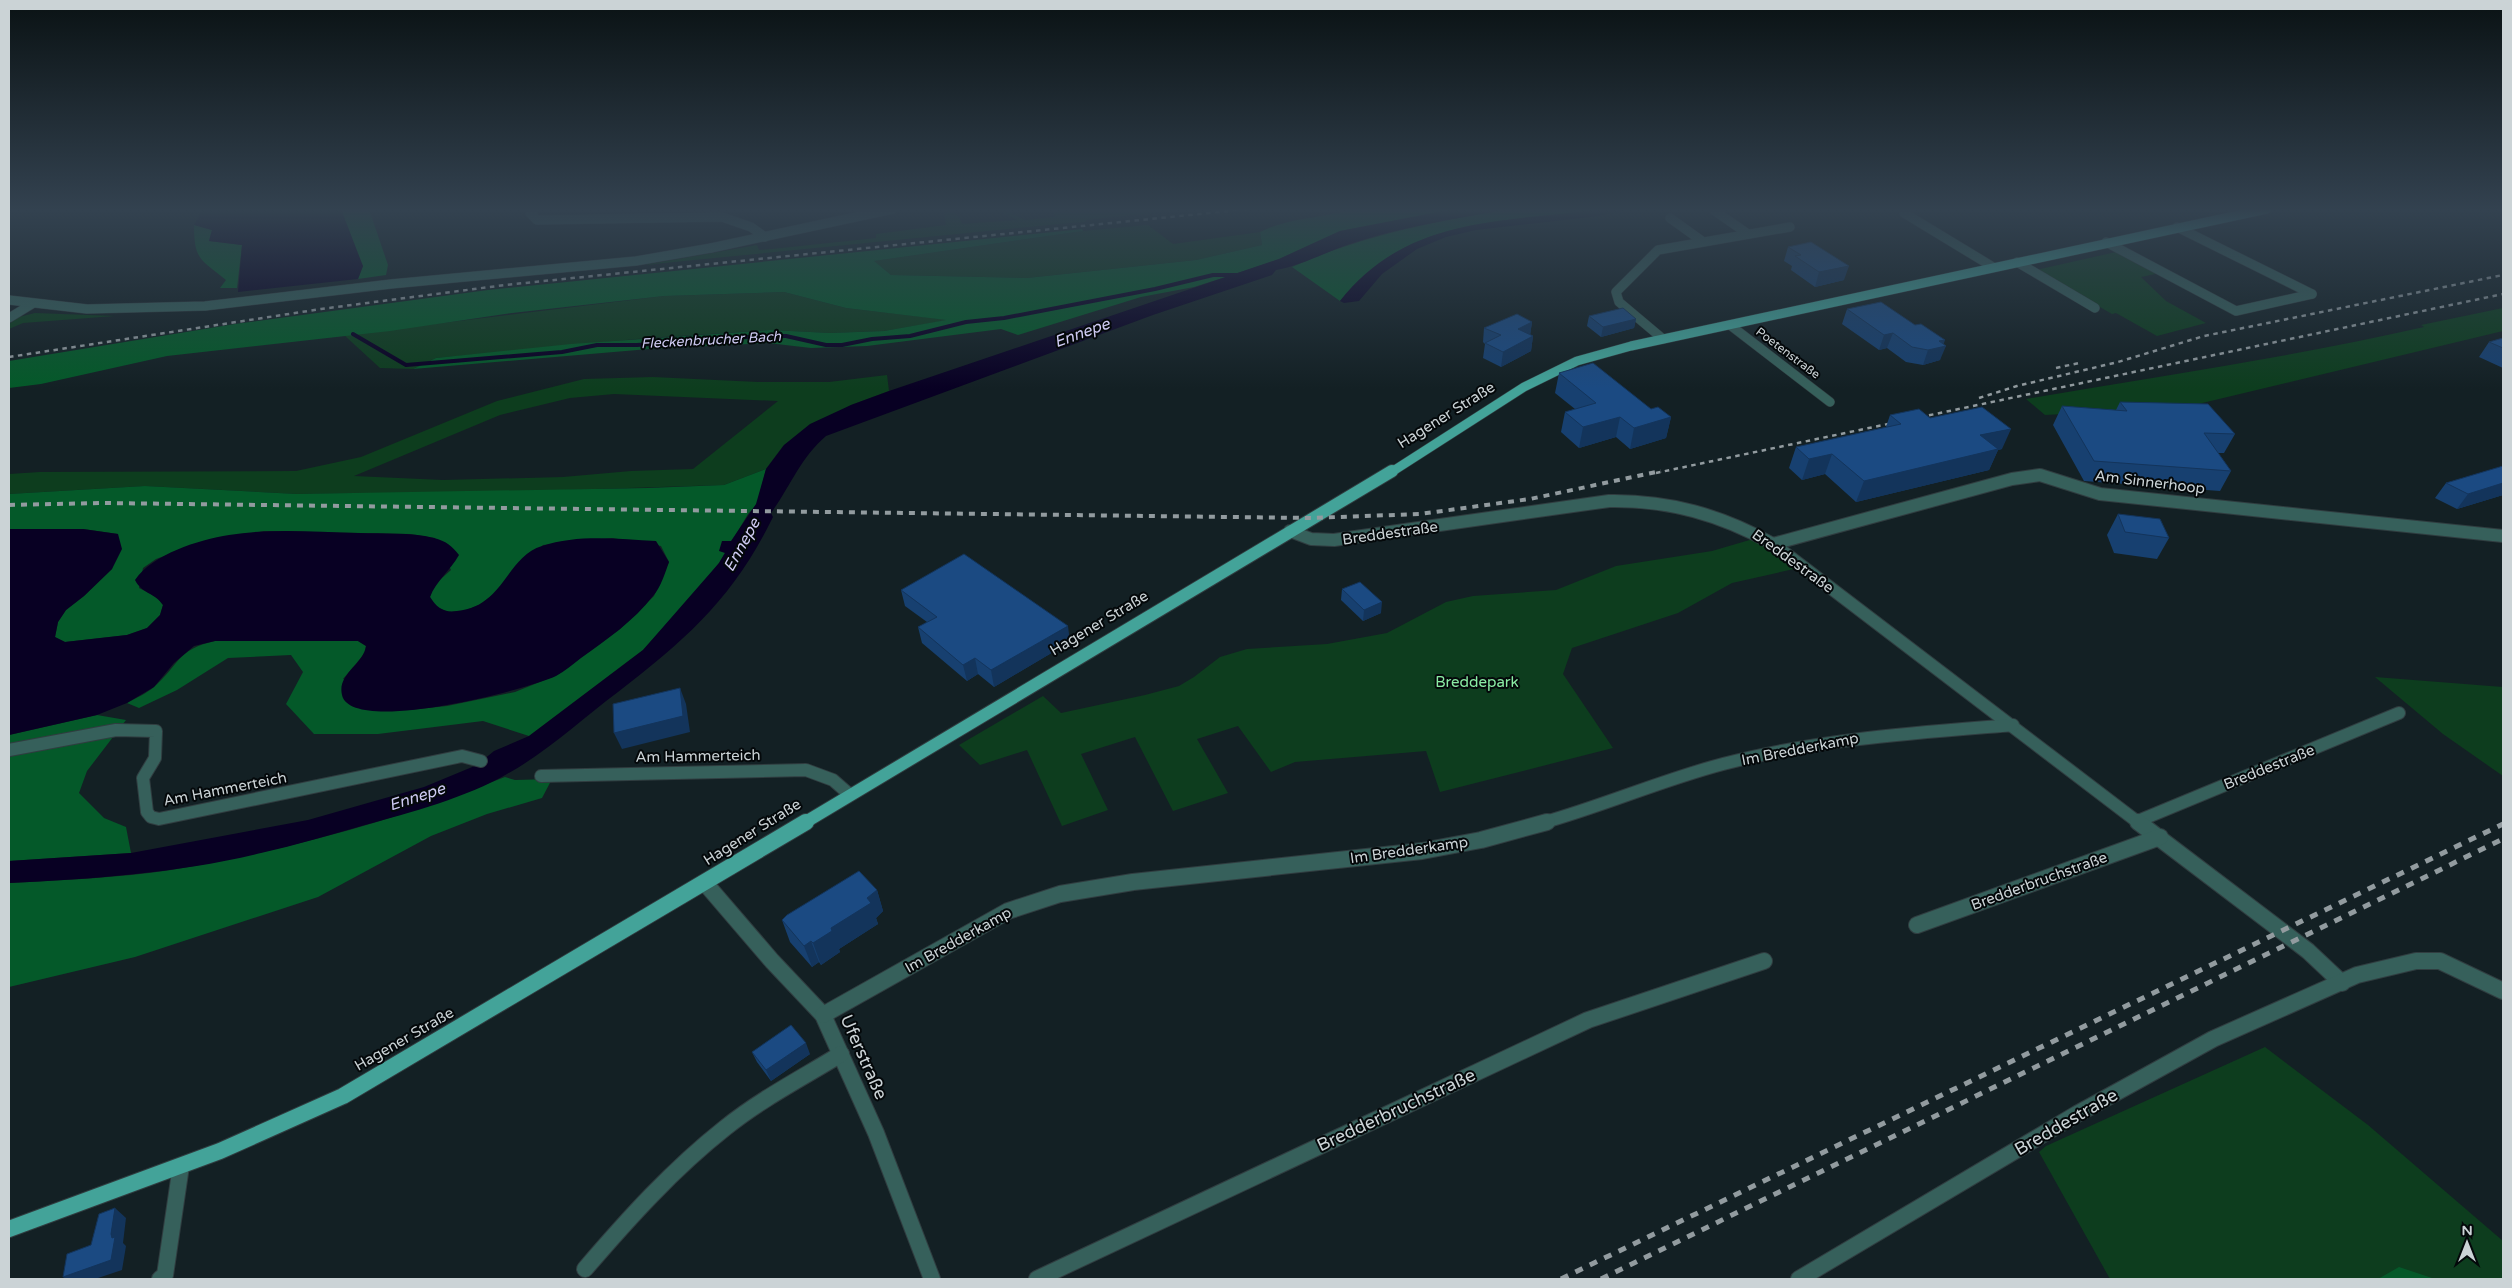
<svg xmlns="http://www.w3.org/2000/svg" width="2512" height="1288" viewBox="0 0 2512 1288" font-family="'Varela Round',sans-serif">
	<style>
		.green { fill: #0d3d1e; fill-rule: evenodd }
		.forest { fill: #045929 }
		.water { fill: #080023 }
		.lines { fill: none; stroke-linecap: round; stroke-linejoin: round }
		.stream { stroke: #080023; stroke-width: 4 }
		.minor-far2-casing { stroke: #303d40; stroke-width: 10 }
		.minor-far1-casing { stroke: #303d40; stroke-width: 14 }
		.minor-casing { stroke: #303d40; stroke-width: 18 }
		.tertiary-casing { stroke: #303d40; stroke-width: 10 }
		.primary-far2-casing { stroke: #303d40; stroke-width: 10 }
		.primary-far1-casing { stroke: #303d40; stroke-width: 14 }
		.primary-casing { stroke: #303d40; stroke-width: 18 }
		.minor-far2 { stroke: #36605b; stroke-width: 9 }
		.minor-far1 { stroke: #36605b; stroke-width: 12 }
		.minor { stroke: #36605b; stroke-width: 16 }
		.tertiary { stroke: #36605b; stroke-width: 9 }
		.primary-far2 { stroke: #43a399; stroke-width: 9 }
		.primary-far1 { stroke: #43a399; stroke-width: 12 }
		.primary { stroke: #43a399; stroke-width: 16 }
		.rail-far2 { stroke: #929b9f; stroke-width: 2.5; stroke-dasharray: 4.5 4.5; stroke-linecap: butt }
		.rail-far1 { stroke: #929b9f; stroke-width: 4; stroke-dasharray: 6 6; stroke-linecap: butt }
		.rail { stroke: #929b9f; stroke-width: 5; stroke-dasharray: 8 8; stroke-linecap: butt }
		.wall { fill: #174070 }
		.shaded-wall { fill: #13345b }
		.building { fill: #1b4a82; stroke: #13345b }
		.labels { text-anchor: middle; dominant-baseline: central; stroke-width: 4; stroke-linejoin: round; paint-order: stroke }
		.far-street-label { font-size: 12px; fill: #cbd3d6; stroke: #04080a }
		.far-water-label { font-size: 14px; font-style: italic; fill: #cecaf2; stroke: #04080a }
		.street-label { font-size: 15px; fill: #cbd3d6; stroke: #04080a }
		.park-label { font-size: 15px; fill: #8aeca4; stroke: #04080a }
		.water-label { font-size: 16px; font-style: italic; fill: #cecaf2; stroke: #04080a }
		.near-street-label { font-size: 18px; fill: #cbd3d6; stroke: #04080a }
	</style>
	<rect width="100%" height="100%" fill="#132024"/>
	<g class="green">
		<path d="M 944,209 L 950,209 L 959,217 L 962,224 L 1017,220 L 997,209 L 1003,209 L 1025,220 L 1053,217 L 1055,216 L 1054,212 L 1086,209 L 1180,210 L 1086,220 L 1085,222 L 1069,223 L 644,265 L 757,245 L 759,250 L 772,249 L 876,238 L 876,234 L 946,225 Z"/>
		<path d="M 1148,225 L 1173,244 L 1260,232 L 1262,245 L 1196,260 L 1027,278 L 891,275 L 873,261 L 1082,231 Z"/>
		<path d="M 2116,252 L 2160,273 L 2141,277 L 2166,301 L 2206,323 L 2157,336 L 2116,313 L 2112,314 L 2036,270 Z"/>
		<path d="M 784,292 L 846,308 L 949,320 L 884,331 L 830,333 L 770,330 L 647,338 L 436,358 L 413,369 L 380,368 L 344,335 L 664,296 Z"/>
		<path d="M 2503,308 L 2503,331 L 2194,405 L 2159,409 L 2045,415 L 2026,399 C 2159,376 2293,357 2424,327 L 2421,325 Z"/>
		<path d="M 35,313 L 115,316 L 23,323 L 9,329 L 9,324 L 19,317 Z"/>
		<path d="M 887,375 L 889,391 L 851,405 L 784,445 L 766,469 L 724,485 L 500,492 L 297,494 L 145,486 L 9,494 L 9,474 L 40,472 L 296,471 L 361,457 L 497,401 L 584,379 L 653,377 L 758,382 L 829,382 ZM 614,394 L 778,401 L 693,469 L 631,471 L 563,477 L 443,480 L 354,476 L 500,415 L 570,398 Z"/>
		<path d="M 1753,539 L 1794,569 L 1732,583 L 1678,613 L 1572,648 L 1563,674 L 1613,748 L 1440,792 L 1426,751 L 1295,762 L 1271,772 L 1238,726 L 1197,739 L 1228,793 L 1173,811 L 1135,737 L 1081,754 L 1108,810 L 1062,826 L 1027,750 L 980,765 L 959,745 L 1043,696 L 1061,713 L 1145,695 L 1179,686 L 1194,677 L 1220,657 L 1247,649 L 1327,644 L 1387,633 L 1446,602 L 1473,596 L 1556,590 L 1616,566 L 1712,551 Z"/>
		<path d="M 2375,677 L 2503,687 L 2503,776 L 2443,734 Z"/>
		<path d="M 2265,1047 L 2368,1125 L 2503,1241 L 2503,1279 L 2110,1279 L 2039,1152 L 2046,1146 Z"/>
	</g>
	<g class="forest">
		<path d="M 315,209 L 369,209 L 388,265 L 386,275 L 358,279 L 363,266 Z"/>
		<path d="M 1352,209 L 1454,209 L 1340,231 L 1279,259 L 1235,274 L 1194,287 L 1141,297 L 1018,335 L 1001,329 L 867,346 L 811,348 L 768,343 L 649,349 L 413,369 L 436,358 L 571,344 L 770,330 L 830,333 L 884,331 L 946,320 L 846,308 L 784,292 L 664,296 L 512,313 L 390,331 L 167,356 L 41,384 L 9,388 L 9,361 L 235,324 L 488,290 L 1082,229 L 1083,231 L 874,261 L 891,275 L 1027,278 L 1196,260 L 1262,245 L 1260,232 C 1290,217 1320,219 1352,209 Z"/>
		<path d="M 1510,209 L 1600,209 C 1502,223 1409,215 1340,301 L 1292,267 C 1364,235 1432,222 1510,209 Z"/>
		<path d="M 194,225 L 212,230 L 209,241 L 242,245 L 237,288 L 220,288 L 226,280 C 201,259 194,261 194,225 Z"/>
		<path d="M 766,469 L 757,504 L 748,514 L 719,563 L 701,586 L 643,650 L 529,736 L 483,721 L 378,734 L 314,734 L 286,704 L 303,672 L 291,655 L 228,658 L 177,690 L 139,708 L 127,703 C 136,698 147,693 154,687 C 180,664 176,650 215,641 L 358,641 L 366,646 L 365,653 L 343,679 L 409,710 L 447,706 L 515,692 L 557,675 L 620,629 L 654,596 L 669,562 L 661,546 L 612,538 L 543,545 L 498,591 L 479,605 L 463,611 L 449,612 L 436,607 L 430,597 L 434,585 L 451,570 L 435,538 L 410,534 L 264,531 L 209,540 L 156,559 L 143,568 L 139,588 L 157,597 L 163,605 L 160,615 L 147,628 L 127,635 L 65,642 L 55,637 L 58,622 L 66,610 L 84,596 L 112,569 L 118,534 L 83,529 L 9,529 L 9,494 L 145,486 L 297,494 L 647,488 L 724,485 Z"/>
		<path d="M 97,715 L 126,720 L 87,771 L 79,793 L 104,818 L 126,827 L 131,853 L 9,861 L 9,735 Z"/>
		<path d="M 505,777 L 515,780 L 552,779 L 542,798 L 487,814 L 431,836 L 318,897 L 135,957 L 9,987 L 9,883 C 62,880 118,878 171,870 C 285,851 397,820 505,777 Z"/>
		<path d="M 2399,1267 L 2435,1279 L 2378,1279 Z"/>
	</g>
	<g class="water">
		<path d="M 203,209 L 341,209 L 363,266 L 358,279 L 238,292 L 242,245 L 209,241 L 212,230 L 194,225 Z"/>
		<path d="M 1454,209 L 1510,209 C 1458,218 1406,226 1356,242 C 1329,250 1304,265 1276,270 L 1272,275 L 1153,315 L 826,436 C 801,457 790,487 771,513 L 773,517 C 734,597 688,638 618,692 C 582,719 547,752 507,774 C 468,797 409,813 365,825 C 330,835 296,845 261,853 C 179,873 93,879 9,883 L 9,861 L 131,853 L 308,820 L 424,787 L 477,765 L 494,751 L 529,736 L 643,650 L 719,563 L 725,553 L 719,551 L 722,541 L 731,541 L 756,504 L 766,469 L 784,445 L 810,424 L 851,405 L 889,391 L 1279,259 L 1340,231 Z"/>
		<path d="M 1600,209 L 1633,209 L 1591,217 L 1476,230 L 1446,237 L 1417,249 L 1382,274 L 1359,301 L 1344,303 L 1340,301 C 1409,214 1502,224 1600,209 Z"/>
		<path d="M 9,529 L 83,529 L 118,534 L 122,549 L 112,569 L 84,596 L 66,610 L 58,622 L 55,637 L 65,642 L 127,635 L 147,628 L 160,615 L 163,605 C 155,593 141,593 135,580 C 153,554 198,540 229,535 C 272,528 315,532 358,533 C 383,534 410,532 434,538 C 446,541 452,546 459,555 C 450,571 436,581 430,597 C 437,608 444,613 457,611 C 504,607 506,557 542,546 C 577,534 619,539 656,541 L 669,562 C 665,573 661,587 653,596 C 634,621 606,640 581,658 C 573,664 565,671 556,676 C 529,689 351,736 342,695 C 337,674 363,665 366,646 L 358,641 L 215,641 L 194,646 L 174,663 L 154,687 L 127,703 L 97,715 L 9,735 Z"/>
	</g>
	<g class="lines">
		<path class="stream" d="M 353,334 L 406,365 L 562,352 L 597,345 L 637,345 L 762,336 L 786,336 L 826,345 L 842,345 L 872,339 L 910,336 L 966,322 L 1004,318 L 1155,289 L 1213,275 L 1242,275"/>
		<g class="minor-far2-casing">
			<g id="minor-far2">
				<path d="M 535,209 L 530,213 L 537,220 L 722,217 L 751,227 L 765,237"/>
				<path d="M 1907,209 L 1904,213 L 1993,267"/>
				<path d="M 1715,211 L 1748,234"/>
				<path d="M 1670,218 L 1702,241"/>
				<path d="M 2177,227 L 2312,294"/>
				<path d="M 2106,242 L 2236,311 L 2312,294"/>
				<path d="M 711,248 L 893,209"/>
				<path d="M 2017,262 L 2095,308"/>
				<path d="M 9,318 L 32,304"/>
				<path d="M 1730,325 L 1830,402"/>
				<path d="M 1663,339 L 1619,302 L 1616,292 L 1658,250 L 1790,227"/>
			</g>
		</g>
		<g class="minor-far1-casing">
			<g id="minor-far1">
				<path d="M 1290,531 L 1311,539 L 1334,540 L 1609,501 C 1669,500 1721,515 1773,544 L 2139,823"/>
				<path d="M 1773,544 L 2012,479 L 2040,475 L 2100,494 L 2503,536"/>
				<path d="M 9,750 L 116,730 L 156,731 L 155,758 L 143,778 L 147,812 L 151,817 L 159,819 L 462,756 L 481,761"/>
				<path d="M 541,776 L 806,770 L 833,780 L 849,794"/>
				<path d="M 2138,821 L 2399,713"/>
				<path d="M 1542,823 C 1603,806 1662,780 1723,764 C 1819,739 1915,733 2013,725"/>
			</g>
		</g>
		<g class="minor-casing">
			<g id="minor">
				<path d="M 2138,822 L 2308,951 L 2342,983"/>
				<path d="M 705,883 L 772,961 L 823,1015 L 876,1133 L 932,1279"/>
				<path d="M 1917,925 L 2160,837"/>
				<path d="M 823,1015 L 1008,911 L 1060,894 L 1133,882 L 1422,851 L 1481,840 L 1547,822"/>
				<path d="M 585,1269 C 628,1219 673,1169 725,1128 C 761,1099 802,1078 841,1054"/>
				<path d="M 160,1279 L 165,1275 L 181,1166"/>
				<path d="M 1037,1279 L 1588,1020 L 1764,961"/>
				<path d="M 1799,1279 L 2077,1114 L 2213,1039 L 2357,975 L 2416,961 L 2440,961 L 2503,991"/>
			</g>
		</g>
		<g class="tertiary-casing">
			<path id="tertiary" d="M 9,300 L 87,309 L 205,306 L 391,284 L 636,261 L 711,248"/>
		</g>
		<g class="primary-far2-casing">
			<path id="primary-far2" d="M 1390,473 L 1524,387 L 1577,361 L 1631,346 L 2267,209"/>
		</g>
		<g class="primary-far1-casing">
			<path id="primary-far1" d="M 804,823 L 1392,471"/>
		</g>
		<g class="primary-casing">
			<path id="primary" d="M 9,1229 L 220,1151 L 343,1096 L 806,822"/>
		</g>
		<use href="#minor-far2" class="minor-far2"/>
		<use href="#minor-far1" class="minor-far1"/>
		<use href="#minor" class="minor"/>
		<use href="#tertiary" class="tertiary"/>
		<use href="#primary-far2" class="primary-far2"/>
		<use href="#primary-far1" class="primary-far1"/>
		<use href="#primary" class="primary"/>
		<g class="rail-far2">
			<path d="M 9,357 L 321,309 L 505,285 L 1248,209"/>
			<path d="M 2056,368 L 2079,363"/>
			<path d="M 1979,398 L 2017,386 L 2118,362 L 2204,336 L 2503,275"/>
			<path d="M 1656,473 L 2503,294"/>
		</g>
		<path class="rail-far1" d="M 9,505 L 103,503 L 1311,518 L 1420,514 L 1530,499 L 1661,471"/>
		<g class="rail">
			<path d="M 1561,1279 L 2503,824"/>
			<path d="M 1601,1279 L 2503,839"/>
		</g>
	</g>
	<g class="wall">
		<path d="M 1788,247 L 1844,280 L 1815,287 L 1791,270 L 1792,266 L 1784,261 Z"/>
		<path d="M 1847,309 L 1943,344 L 1940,360 L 1923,365 L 1906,362 L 1887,348 L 1879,350 L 1842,324 Z"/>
		<path d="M 1589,316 L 1636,319 L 1634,328 L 1601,337 L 1587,326 Z"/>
		<path d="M 1532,322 L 1530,335 L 1533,336 L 1531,351 L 1501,367 L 1483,358 L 1485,344 L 1483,342 L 1484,328 Z"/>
		<path d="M 2503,338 L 2503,368 L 2479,357 L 2489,342 Z"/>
		<path d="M 1559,373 L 1651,409 L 1671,417 L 1666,438 L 1630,449 L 1616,437 L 1579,448 L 1561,432 L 1565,412 L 1575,409 L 1555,393 Z"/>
		<path d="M 2120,402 L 2235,434 L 2224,453 L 2218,453 L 2231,471 L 2220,491 L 2084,481 L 2053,425 L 2062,406 L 2116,410 Z"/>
		<path d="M 1890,415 L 1930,418 L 2002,449 L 1998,450 L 1989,470 L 1856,502 L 1825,474 L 1802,480 L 1789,468 L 1796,447 L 1886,427 Z"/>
		<path d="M 2503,466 L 2503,495 L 2457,509 L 2435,498 L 2446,483 Z"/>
		<path d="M 2118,514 L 2169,538 L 2157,559 L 2114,553 L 2107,535 Z"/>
		<path d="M 1342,589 L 1381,613 L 1363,621 L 1341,600 Z"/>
		<path d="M 901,590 L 1070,642 L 994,687 L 978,674 L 967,681 L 922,643 L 918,627 L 927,622 L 905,606 Z"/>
		<path d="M 877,890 L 883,911 L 876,918 L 878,924 L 839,949 L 840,952 L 821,965 L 819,962 L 812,967 L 790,942 L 782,920 Z"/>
		<path d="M 752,1052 L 810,1054 L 771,1081 L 757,1062 Z"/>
	</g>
	<g class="shaded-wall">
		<path d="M 1849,266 L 1844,280 L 1815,287 L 1819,272 Z"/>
		<path d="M 1636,319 L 1634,328 L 1601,337 L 1603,327 Z"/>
		<path d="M 1532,322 L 1530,336 L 1518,329 Z"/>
		<path d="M 1893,333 L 1887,348 L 1879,350 L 1884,335 Z"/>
		<path d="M 1533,336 L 1531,351 L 1501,367 L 1503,352 Z"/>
		<path d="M 1945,340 L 1943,346 L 1946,346 L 1940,360 L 1923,365 L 1928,350 L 1939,341 Z"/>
		<path d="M 1620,417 L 1616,437 L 1579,448 L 1583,427 Z"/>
		<path d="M 1671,417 L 1666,438 L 1630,449 L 1634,428 Z"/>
		<path d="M 2011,429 L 2002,449 L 1998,450 L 1989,470 L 1856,502 L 1864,481 L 1980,435 Z"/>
		<path d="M 1832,454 L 1825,474 L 1802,480 L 1809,459 Z"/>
		<path d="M 2503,483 L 2503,495 L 2457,509 L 2468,494 Z"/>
		<path d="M 1382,602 L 1381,613 L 1363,621 L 1364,610 Z"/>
		<path d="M 1068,626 L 1070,642 L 994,687 L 991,670 Z"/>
		<path d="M 975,658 L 978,674 L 967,681 L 963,665 Z"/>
		<path d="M 680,688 L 686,704 L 690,732 L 622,749 L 614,733 Z"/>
		<path d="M 877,890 L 883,911 L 876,918 L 878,924 L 839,949 L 840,952 L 821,965 L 813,943 Z"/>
		<path d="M 811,941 L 819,962 L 812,967 L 804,946 Z"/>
		<path d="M 806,1043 L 810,1054 L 771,1081 L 766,1070 Z"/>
		<path d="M 115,1208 L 126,1218 L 123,1243 L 126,1246 L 122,1270 L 95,1279 L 66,1279 L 63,1277 L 112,1238 L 111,1234 Z"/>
	</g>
	<g class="building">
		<path d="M 1811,242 L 1849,266 L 1819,272 L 1795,256 L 1801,255 L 1788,247 Z"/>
		<path d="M 1881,302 L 1915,325 L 1921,324 L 1945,340 L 1939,341 L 1946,346 L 1928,350 L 1912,347 L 1893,333 L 1884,335 L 1847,309 Z"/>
		<path d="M 1623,308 L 1636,319 L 1603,327 L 1589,316 Z"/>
		<path d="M 1517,314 L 1532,322 L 1518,329 L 1533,336 L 1503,352 L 1485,343 L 1501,335 L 1484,328 Z"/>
		<path d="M 2503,338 L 2503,348 L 2489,342 Z"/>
		<path d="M 1593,363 L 1651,409 L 1658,407 L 1671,417 L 1634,428 L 1620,417 L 1583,427 L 1565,412 L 1596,403 L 1559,373 Z"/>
		<path d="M 2120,402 L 2208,404 L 2235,434 L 2204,433 L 2231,471 L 2094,461 L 2062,406 L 2127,411 Z"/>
		<path d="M 1982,407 L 2011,429 L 1980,435 L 1998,449 L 1864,481 L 1832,454 L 1809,459 L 1796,447 L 1901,424 L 1890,415 L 1919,409 L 1930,418 Z"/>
		<path d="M 2503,466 L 2503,483 L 2468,494 L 2446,483 Z"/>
		<path d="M 2118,514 L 2160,519 L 2169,538 L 2125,532 Z"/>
		<path d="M 964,554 L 1068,626 L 991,670 L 975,658 L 963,665 L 918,627 L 937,617 L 901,590 Z"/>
		<path d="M 1360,582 L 1382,602 L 1364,610 L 1342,589 Z"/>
		<path d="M 680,688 L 683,716 L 614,733 L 613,704 Z"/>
		<path d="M 859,871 L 877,890 L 867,898 L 871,903 L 831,928 L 832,931 L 813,943 L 811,941 L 804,946 L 782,920 L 787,915 Z"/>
		<path d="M 791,1025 L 806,1043 L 766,1070 L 752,1052 Z"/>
		<path d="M 115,1208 L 111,1234 L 112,1238 L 115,1237 L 111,1260 L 63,1277 L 67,1254 L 91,1245 L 99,1214 Z"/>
	</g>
	<linearGradient id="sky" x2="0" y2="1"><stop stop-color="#0a1214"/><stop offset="0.54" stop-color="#334250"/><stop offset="1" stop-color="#334250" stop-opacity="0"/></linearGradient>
	<rect width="2512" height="389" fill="url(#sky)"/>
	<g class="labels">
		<g class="far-street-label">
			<text transform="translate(1788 353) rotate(37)">Poetenstraße</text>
		</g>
		<g class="far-water-label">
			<text transform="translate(711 340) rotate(-3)">Fleckenbrucher Bach</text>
		</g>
		<g class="street-label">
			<text transform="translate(1446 415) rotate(-32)">Hagener Straße</text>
			<text transform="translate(2150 482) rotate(7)">Am Sinnerhoop</text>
			<text transform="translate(1390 533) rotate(-8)">Breddestraße</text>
			<text transform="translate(1793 561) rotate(36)">Breddestraße</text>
			<text transform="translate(1099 623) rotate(-31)">Hagener Straße</text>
			<text transform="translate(1800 749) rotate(-11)">Im Bredderkamp</text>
			<text transform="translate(698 756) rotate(-1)">Am Hammerteich</text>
			<text transform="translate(2269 767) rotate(-22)">Breddestraße</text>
			<text transform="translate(225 789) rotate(-11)">Am Hammerteich</text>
			<text transform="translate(752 832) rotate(-32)">Hagener Straße</text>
			<text transform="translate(1409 850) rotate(-8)">Im Bredderkamp</text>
			<text transform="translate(2039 881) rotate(-20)">Bredderbruchstraße</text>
			<text transform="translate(958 940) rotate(-29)">Im Bredderkamp</text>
			<text transform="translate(404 1039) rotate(-30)">Hagener Straße</text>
		</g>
		<g class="park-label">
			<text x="1477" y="682">Breddepark</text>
		</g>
		<g class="water-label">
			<text transform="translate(1082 333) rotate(-20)">Ennepe</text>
			<text transform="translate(742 545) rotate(-61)">Ennepe</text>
			<text transform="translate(417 797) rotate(-18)">Ennepe</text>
		</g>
		<g class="near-street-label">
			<text transform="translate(864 1057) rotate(66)">Uferstraße</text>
			<text transform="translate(1396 1110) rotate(-25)">Bredderbruchstraße</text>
			<text transform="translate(2066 1122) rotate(-30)">Breddestraße</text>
		</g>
	</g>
	<rect width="2512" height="1288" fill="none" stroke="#cbd3d6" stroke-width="20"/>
	<g transform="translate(2467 1243)" stroke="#04080a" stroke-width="4" paint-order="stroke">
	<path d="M0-4L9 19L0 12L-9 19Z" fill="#cbd3d6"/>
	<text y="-8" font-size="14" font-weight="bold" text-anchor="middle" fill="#cbd3d6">N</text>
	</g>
</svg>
